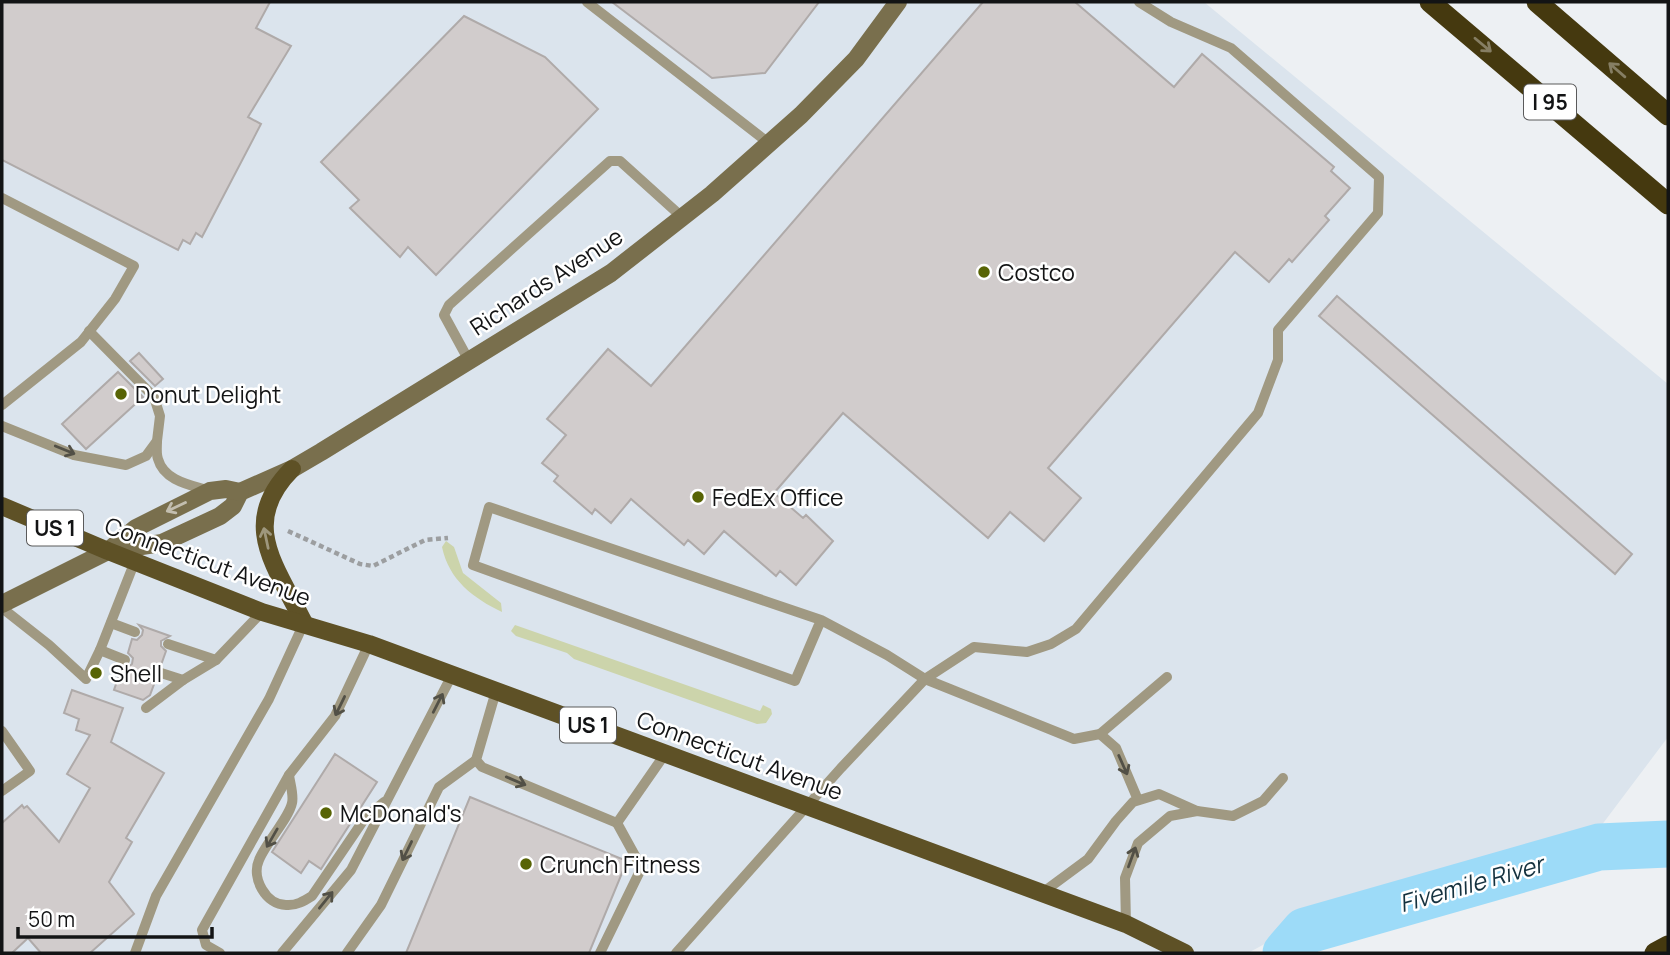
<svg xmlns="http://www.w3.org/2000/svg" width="1670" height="955" viewBox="0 0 1670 955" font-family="Manrope,sans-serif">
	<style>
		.built { fill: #dbe4ed }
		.green { fill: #ccd4ab }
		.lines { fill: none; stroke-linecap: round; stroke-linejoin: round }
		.river { stroke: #9ddbf8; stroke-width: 47 }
		.building { fill: #d1cccc; stroke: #afaaa9; stroke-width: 2 }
		.path { stroke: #9c9ea0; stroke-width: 4.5; stroke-dasharray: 5 3.5; stroke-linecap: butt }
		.lane { stroke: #a09982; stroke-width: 10 }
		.secondary { stroke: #796f4d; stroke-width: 18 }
		.primary { stroke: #5e5126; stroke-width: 18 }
		.highway { stroke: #45390f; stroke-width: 21 }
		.oneway { stroke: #867e63 }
		.oneway2 { stroke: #525046 }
		.oneway3 { stroke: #c3beaf }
		.oneway4 { stroke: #9e977d }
		.poi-dot { fill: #586405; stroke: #fff; stroke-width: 2.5 }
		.labels { text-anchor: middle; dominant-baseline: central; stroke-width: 5; stroke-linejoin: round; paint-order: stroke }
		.shield { fill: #fff; stroke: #5a5a5b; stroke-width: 2 }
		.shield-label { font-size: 21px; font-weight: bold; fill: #131415 }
		.poi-label { font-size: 23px; fill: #131415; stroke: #fff; text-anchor: start }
		.street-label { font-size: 23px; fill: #131415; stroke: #fff }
		.water-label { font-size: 24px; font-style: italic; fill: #15323f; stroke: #fff }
	</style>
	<rect width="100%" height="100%" fill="#edf0f3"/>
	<path class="built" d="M 2,2 L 1204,2 L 1668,384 L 1668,737 L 1595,834 L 1333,907 L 1248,953 L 2,953 Z"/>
	<g class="green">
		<path d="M 446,541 L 454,547 L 463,573 L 501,603 L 502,612 C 473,598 449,580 442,547 Z"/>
		<path d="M 515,625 L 760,711 L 763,705 L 771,709 L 772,714 L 766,723 L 757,724 L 574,659 L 567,653 L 516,636 L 511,631 Z"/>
	</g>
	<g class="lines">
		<path class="river" d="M 1286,953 L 1305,931 L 1599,847 L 1668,844"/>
	</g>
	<g class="building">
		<path d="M 2,2 L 270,2 L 256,28 L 291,46 L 248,117 L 261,124 L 202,237 L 196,233 L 190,244 L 183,240 L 178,250 L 2,160 Z"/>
		<path d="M 612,2 L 819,2 L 765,73 L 712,78 Z"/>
		<path d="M 983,2 L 1075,2 L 1174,87 L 1202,54 L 1334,167 L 1331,171 L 1350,188 L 1325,216 L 1329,220 L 1292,262 L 1289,259 L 1269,282 L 1235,252 L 1048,468 L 1081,498 L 1044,541 L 1010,512 L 988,538 L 843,413 L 774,493 L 803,518 L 806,515 L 833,541 L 796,585 L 780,571 L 776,576 L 724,531 L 704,554 L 688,540 L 684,545 L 631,499 L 611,523 L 595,509 L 592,514 L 554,481 L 558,476 L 542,463 L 566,435 L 547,419 L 608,349 L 651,386 Z"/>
		<path d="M 464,16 L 545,57 L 598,109 L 436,275 L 408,247 L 400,257 L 350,208 L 359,200 L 321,162 Z"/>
		<path d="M 1337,296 L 1632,554 L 1615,574 L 1319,316 Z"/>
		<path d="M 139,353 L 163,379 L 155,386 L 130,361 Z"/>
		<path d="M 118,372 L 143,397 L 86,449 L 62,424 Z"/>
		<path d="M 139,625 L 170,636 L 161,641 L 161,646 L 166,651 L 161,665 L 156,665 L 151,669 L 151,674 L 156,679 L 150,695 L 143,700 L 114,690 L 122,667 L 127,668 L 132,664 L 133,658 L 128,653 L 132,639 L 137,640 L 142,635 L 143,630 Z"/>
		<path d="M 72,690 L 123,708 L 111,742 L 164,773 L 126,838 L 132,842 L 109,882 L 134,914 L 90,953 L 41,953 L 28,938 L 12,953 L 2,953 L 2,823 L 22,805 L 24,808 L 27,806 L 59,842 L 90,788 L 67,774 L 90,735 L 76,730 L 79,719 L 64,713 Z"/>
		<path d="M 335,754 L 377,782 L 321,869 L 309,861 L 301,873 L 272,852 Z"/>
		<path d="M 470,797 L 627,861 L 589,953 L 406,953 Z"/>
	</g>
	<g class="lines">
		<path class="path" d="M 288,531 L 360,564 L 373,566 L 425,540 L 448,538"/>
		<g class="lane">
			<path d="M 587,2 L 770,144"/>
			<path d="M 2,198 L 134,266 L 115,299 L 81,342 L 2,405"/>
			<path d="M 468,359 L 444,315 L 449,305 L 610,161 L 620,161 L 682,217"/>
			<path d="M 2,426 L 74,455 L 126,465 L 146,456 L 157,441 L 160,416 L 154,397 L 89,331"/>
			<path d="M 157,441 C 157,446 156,454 158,459 C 164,481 191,485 210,491"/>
			<path d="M 2,608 L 49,645 L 86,679 L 100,650 L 135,561"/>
			<path d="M 821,620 L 795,681 L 473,565 L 489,507 L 821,620 L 887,655 L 925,679 L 1074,739 L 1100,734 L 1167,677"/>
			<path d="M 111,623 L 135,632"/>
			<path d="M 168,644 L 216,660"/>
			<path d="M 100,650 L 125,660"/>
			<path d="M 158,672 L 183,680"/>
			<path d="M 496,691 L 476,760 L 482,767 L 617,823 L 665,754"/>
			<path d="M 146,708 L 183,680 L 216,660 L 262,612"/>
			<path d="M 2,731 L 30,771 L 2,791"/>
			<path d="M 1100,734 L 1116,748 L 1138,800"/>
			<path d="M 289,775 C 290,783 294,795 292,803 C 289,818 265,844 259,860 C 251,878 266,905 286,905 C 296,906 304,901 312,896 L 365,818 L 384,802"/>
			<path d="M 1197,811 L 1233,816 L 1263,801 L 1283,778"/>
			<path d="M 1042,893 L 1088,859 L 1116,821 L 1133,802 L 1159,794 L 1197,811 L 1170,816 L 1138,843 L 1125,878 L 1126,924"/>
			<path d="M 135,953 L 156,896 L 269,699 L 304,623"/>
			<path d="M 220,953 L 206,945 L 202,930 L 289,775 L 335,716 L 369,644"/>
			<path d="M 282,953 L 351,870 L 452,675"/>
			<path d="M 347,953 L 381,905 L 439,787 L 476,760"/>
			<path d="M 600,953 L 639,873 L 639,863 L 617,823"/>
			<path d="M 676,953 L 841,768 L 925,679 L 974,647 L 1027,652 L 1051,644 L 1076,629 L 1258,413 L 1278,360 L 1278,330 L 1378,213 L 1379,177 L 1231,48 L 1171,22 L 1139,2"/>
		</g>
		<g class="secondary">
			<path d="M 108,551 L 162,543 L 220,516 L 233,506 L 240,492 L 292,469 L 321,452 L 611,273 L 712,194 L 801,115 L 856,59 L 898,2"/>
			<path d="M 2,604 L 108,551 L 136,528 L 210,491 L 226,489 L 240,492"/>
		</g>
		<g class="primary">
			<path d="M 292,469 C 238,523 276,566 304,623"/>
			<path d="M 2,506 L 108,551 L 262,612 L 369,644 L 807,806 L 1126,924 L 1185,953"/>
		</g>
		<g class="highway">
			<path d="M 1430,2 L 1668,204"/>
			<path d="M 1537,2 L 1668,115"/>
			<path d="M 1655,953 L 1668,946"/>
		</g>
	</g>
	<defs><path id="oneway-shaft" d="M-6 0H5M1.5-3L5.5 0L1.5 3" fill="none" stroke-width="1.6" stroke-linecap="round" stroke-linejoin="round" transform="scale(1.75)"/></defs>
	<g class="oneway">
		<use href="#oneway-shaft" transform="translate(1483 45) rotate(40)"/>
		<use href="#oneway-shaft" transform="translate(1617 70) rotate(-139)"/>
	</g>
	<g class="oneway2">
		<use href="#oneway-shaft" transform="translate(65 450) rotate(22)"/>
		<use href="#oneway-shaft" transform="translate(438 703) rotate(-63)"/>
		<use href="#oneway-shaft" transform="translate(340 706) rotate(116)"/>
		<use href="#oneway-shaft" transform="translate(1123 765) rotate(66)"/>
		<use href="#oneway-shaft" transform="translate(516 781) rotate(23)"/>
		<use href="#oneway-shaft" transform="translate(272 838) rotate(120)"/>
		<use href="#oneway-shaft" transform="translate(407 851) rotate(116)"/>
		<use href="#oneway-shaft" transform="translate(1132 857) rotate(-70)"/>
		<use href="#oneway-shaft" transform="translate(326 900) rotate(-51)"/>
	</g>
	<use class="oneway3" href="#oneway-shaft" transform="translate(176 507) rotate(155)"/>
	<use class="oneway4" href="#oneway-shaft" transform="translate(266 538) rotate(-102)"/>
	<g class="poi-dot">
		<circle cx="984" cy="272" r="7"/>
		<circle cx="121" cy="394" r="7"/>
		<circle cx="698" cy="497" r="7"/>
		<circle cx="96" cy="673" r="7"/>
		<circle cx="326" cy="813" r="7"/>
		<circle cx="526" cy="864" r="7"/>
	</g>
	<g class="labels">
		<g class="shield">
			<rect x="1524" y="84.5" width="52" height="35" rx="5"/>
			<rect x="27" y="510.5" width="56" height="35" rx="5"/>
			<rect x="560" y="707.5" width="56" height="35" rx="5"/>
		</g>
		<g class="shield-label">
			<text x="1550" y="102">I 95</text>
			<text x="55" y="528">US 1</text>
			<text x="588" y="725">US 1</text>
		</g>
		<g class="poi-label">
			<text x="998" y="272">Costco</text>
			<text x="135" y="394">Donut Delight</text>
			<text x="712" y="497">FedEx Office</text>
			<text x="110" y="673">Shell</text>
			<text x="340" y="813">McDonald's</text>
			<text x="540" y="864">Crunch Fitness</text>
		</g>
		<g class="street-label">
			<text transform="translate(546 281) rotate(-33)">Richards Avenue</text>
			<text transform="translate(208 561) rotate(20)">Connecticut Avenue</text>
			<text transform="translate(740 755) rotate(20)">Connecticut Avenue</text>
		</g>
		<g class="water-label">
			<text transform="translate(1471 883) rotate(-16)">Fivemile River</text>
		</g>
	</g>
	<rect width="1670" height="955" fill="none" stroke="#131415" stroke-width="7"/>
	<path d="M18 927v10h194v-10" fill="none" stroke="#131415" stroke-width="3.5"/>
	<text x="28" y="927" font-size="21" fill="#131415" stroke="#ffffff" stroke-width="5" paint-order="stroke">50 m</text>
</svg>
